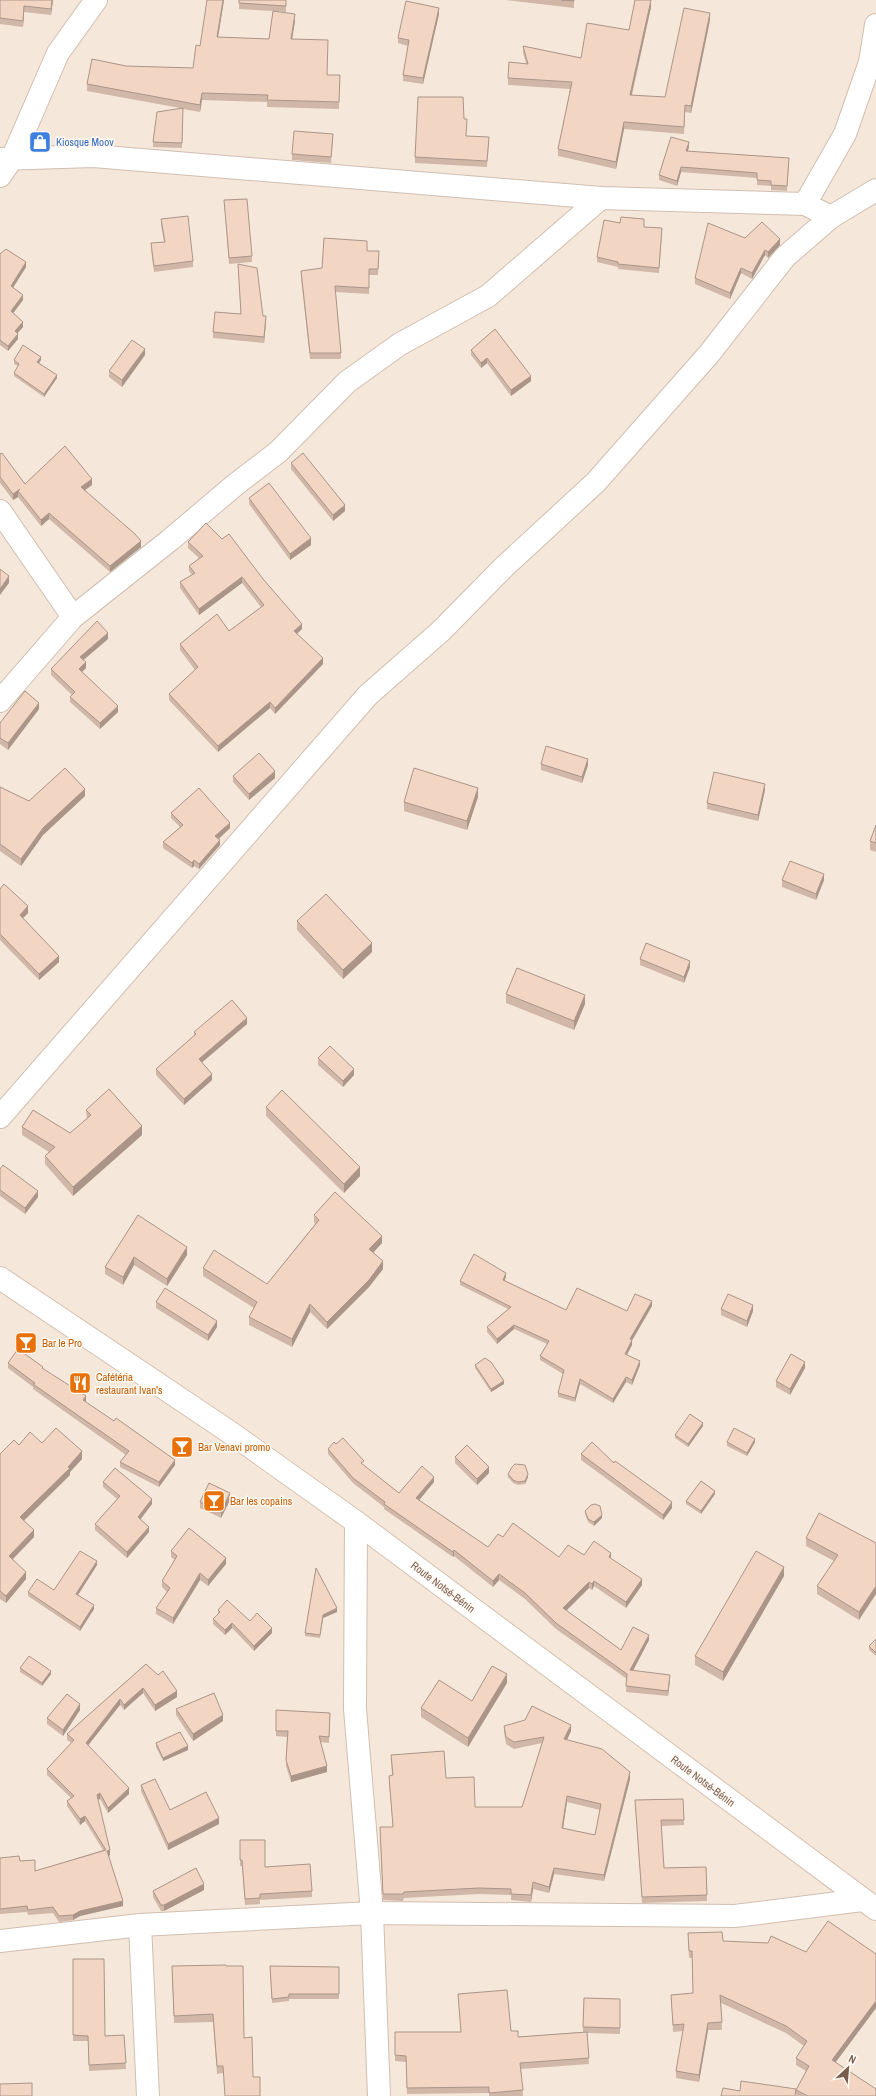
<svg xmlns="http://www.w3.org/2000/svg" width="876" height="2096" viewBox="0 0 876 2096" font-family="'Archivo Narrow',sans-serif">
	<style>
		.residential { fill: #f5e8da }
		.lines { fill: none; stroke-linecap: round; stroke-linejoin: round }
		.street-casing { stroke: #d1beb0; stroke-width: 24 }
		.secondary-casing { stroke: #d6c0b0; stroke-width: 24 }
		.street { stroke: #fff; stroke-width: 22 }
		.secondary { stroke: #fff; stroke-width: 22 }
		.wall { fill: #d1b7a8; fill-rule: evenodd }
		.shaded-wall { fill: #aa9588 }
		.building { fill: #f3d5c3; stroke: #aa9588; fill-rule: evenodd }
		.labels { text-anchor: middle; dominant-baseline: central; stroke-width: 3; stroke-linejoin: round; paint-order: stroke }
		.shop-label { font-size: 11px; fill: #366cbe; stroke: #fffaf3; text-anchor: start }
		.food-label { font-size: 11px; fill: #c56008; stroke: #fffaf3; text-anchor: start }
		.street-label { font-size: 11px; fill: #7a5c4d; stroke: #fffaf3 }
	</style>
	<rect width="100%" height="100%" fill="#fdf6ec"/>
	<rect class="residential" x="0" y="0" width="876" height="2096"/>
	<g class="lines">
		<g class="street-casing">
			<g id="street">
				<path d="M 0,159 L 93,156 L 601,198 L 805,204 L 831,217"/>
				<path d="M 0,176 L 12,159 L 58,53 L 96,0"/>
				<path d="M 805,204 L 845,134 L 870,62 L 876,25"/>
				<path d="M 0,511 L 73,617"/>
				<path d="M 0,701 L 73,617 L 170,540 L 235,485 L 278,452 L 347,382 L 400,344 L 488,296 L 601,198"/>
				<path d="M 0,1117 L 368,695 L 441,631 L 504,567 L 596,482 L 709,354 L 785,257 L 831,217 L 876,190"/>
				<path d="M 356,1522 L 355,1709 L 372,1913 L 379,2096"/>
				<path d="M 140,1925 L 148,2096"/>
				<path d="M 0,1941 L 140,1925 L 372,1913 L 735,1916 L 862,1900"/>
			</g>
		</g>
		<g class="secondary-casing">
			<path id="secondary" d="M 0,1278 L 231,1433 L 356,1522 L 876,1909"/>
		</g>
		<use href="#street" class="street"/>
		<use href="#secondary" class="secondary"/>
	</g>
	<g class="wall">
		<path d="M 0,0 L 53,0 L 51,15 L 24,12 L 23,27 L 0,24 Z"/>
		<path d="M 224,0 L 218,37 L 269,39 L 273,11 L 239,9 L 239,0 L 286,0 L 286,12 L 277,11 L 295,21 L 292,39 L 327,75 L 340,75 L 339,109 L 267,107 L 267,102 L 202,100 L 200,112 L 183,109 L 182,148 L 153,147 L 153,142 L 180,108 L 87,91 L 87,84 L 126,66 L 193,68 L 200,46 Z"/>
		<path d="M 506,0 L 574,0 L 574,8 Z"/>
		<path d="M 651,7 L 632,95 L 665,97 L 710,20 L 691,113 L 685,112 L 684,134 L 624,129 L 616,169 L 558,156 L 558,149 L 570,89 L 508,85 L 508,78 L 526,63 L 523,53 L 523,46 L 581,58 L 629,30 Z"/>
		<path d="M 439,14 L 423,84 L 403,81 L 403,75 L 408,46 L 398,43 L 398,38 Z"/>
		<path d="M 466,136 L 489,143 L 487,167 L 415,163 L 415,157 Z"/>
		<path d="M 333,140 L 331,163 L 292,160 L 292,154 Z"/>
		<path d="M 689,147 L 688,151 L 789,163 L 787,191 L 771,190 L 771,186 L 757,185 L 757,178 L 681,172 L 677,186 L 659,180 L 659,175 Z"/>
		<path d="M 224,200 L 252,256 L 252,262 L 229,264 Z"/>
		<path d="M 161,219 L 193,261 L 193,267 L 154,272 L 151,249 L 151,243 L 164,242 L 161,225 Z"/>
		<path d="M 620,223 L 644,227 L 662,233 L 659,273 L 618,269 L 618,267 L 597,262 L 597,257 Z"/>
		<path d="M 745,238 L 780,245 L 768,258 L 765,255 L 752,279 L 741,273 L 730,299 L 695,284 L 695,278 Z"/>
		<path d="M 367,251 L 379,257 L 378,275 L 369,275 L 369,294 L 335,292 L 341,353 L 341,359 L 310,359 L 301,277 L 301,271 L 322,268 Z"/>
		<path d="M 0,254 L 26,267 L 13,287 L 23,300 L 13,313 L 23,327 L 17,333 L 18,339 L 8,351 L 0,345 Z"/>
		<path d="M 238,264 L 266,322 L 264,343 L 213,338 L 213,332 L 241,314 Z"/>
		<path d="M 471,350 L 531,376 L 531,381 L 511,396 L 487,363 L 481,368 L 471,355 Z"/>
		<path d="M 145,355 L 122,387 L 109,377 L 109,371 Z"/>
		<path d="M 14,360 L 41,360 L 39,363 L 57,378 L 44,397 L 14,376 L 14,373 L 18,366 L 14,364 Z"/>
		<path d="M 0,454 L 25,484 L 92,485 L 85,490 L 141,547 L 110,572 L 49,519 L 41,526 L 18,497 L 13,500 L 0,483 Z"/>
		<path d="M 291,463 L 345,511 L 333,521 L 291,469 Z"/>
		<path d="M 249,498 L 311,545 L 290,560 L 249,504 Z"/>
		<path d="M 188,542 L 263,579 L 302,629 L 297,634 L 323,664 L 275,714 L 270,708 L 218,752 L 169,700 L 169,694 L 195,670 L 180,650 L 180,644 L 229,631 L 261,607 L 242,583 L 199,615 L 180,588 L 180,582 L 192,575 L 189,571 L 189,566 L 199,558 L 188,548 Z"/>
		<path d="M 108,639 L 83,660 L 86,668 L 82,672 L 118,712 L 100,729 L 70,702 L 70,697 L 72,695 L 51,675 L 51,669 Z"/>
		<path d="M 39,709 L 8,750 L 0,744 L 0,723 Z"/>
		<path d="M 541,764 L 588,765 L 582,783 L 541,770 Z"/>
		<path d="M 233,776 L 275,778 L 249,800 L 233,782 Z"/>
		<path d="M 0,787 L 29,801 L 85,796 L 43,835 L 21,866 L 0,851 Z"/>
		<path d="M 765,790 L 758,821 L 707,809 L 707,803 Z"/>
		<path d="M 478,797 L 467,830 L 404,811 L 404,802 Z"/>
		<path d="M 171,813 L 230,828 L 219,839 L 220,845 L 199,869 L 194,866 L 192,868 L 163,848 L 163,842 L 180,827 L 171,818 Z"/>
		<path d="M 876,825 L 876,852 L 870,850 L 870,841 Z"/>
		<path d="M 782,880 L 824,880 L 816,900 L 782,887 Z"/>
		<path d="M 0,889 L 28,913 L 23,918 L 59,962 L 39,980 L 0,940 Z"/>
		<path d="M 297,921 L 372,952 L 343,979 L 297,930 Z"/>
		<path d="M 640,959 L 690,967 L 684,983 L 640,965 Z"/>
		<path d="M 506,994 L 585,1004 L 574,1030 L 506,1003 Z"/>
		<path d="M 247,1024 L 202,1062 L 212,1080 L 184,1105 L 156,1075 L 156,1069 L 194,1036 L 194,1032 Z"/>
		<path d="M 318,1058 L 354,1075 L 343,1087 L 318,1065 Z"/>
		<path d="M 266,1107 L 360,1176 L 344,1193 L 266,1116 Z"/>
		<path d="M 86,1110 L 142,1135 L 73,1196 L 45,1164 L 45,1156 L 49,1152 L 22,1135 L 22,1127 L 70,1133 L 87,1119 Z"/>
		<path d="M 0,1169 L 38,1197 L 25,1214 L 0,1196 Z"/>
		<path d="M 138,1215 L 187,1255 L 167,1286 L 134,1265 L 123,1285 L 105,1274 L 105,1267 Z"/>
		<path d="M 314,1215 L 382,1243 L 373,1253 L 383,1269 L 369,1287 L 327,1329 L 310,1312 L 292,1347 L 249,1325 L 249,1317 L 254,1308 L 203,1276 L 203,1268 L 267,1284 L 315,1224 L 314,1222 Z"/>
		<path d="M 506,1277 L 504,1280 L 566,1310 L 627,1311 L 652,1306 L 632,1340 L 632,1345 L 627,1355 L 640,1365 L 632,1385 L 626,1382 L 613,1403 L 580,1384 L 575,1402 L 558,1397 L 558,1393 L 563,1374 L 540,1360 L 540,1356 L 547,1344 L 514,1329 L 497,1344 L 487,1332 L 487,1327 L 508,1309 L 460,1285 L 460,1281 Z"/>
		<path d="M 156,1302 L 217,1327 L 208,1341 L 156,1308 Z"/>
		<path d="M 721,1309 L 753,1311 L 747,1327 L 721,1315 Z"/>
		<path d="M 8,1363 L 43,1369 L 86,1401 L 85,1402 L 175,1465 L 159,1487 L 120,1467 L 120,1462 L 126,1455 L 33,1389 L 33,1387 L 8,1368 Z"/>
		<path d="M 475,1365 L 504,1384 L 491,1392 L 475,1368 Z"/>
		<path d="M 805,1368 L 790,1395 L 776,1387 L 776,1381 Z"/>
		<path d="M 703,1426 L 688,1447 L 675,1438 L 675,1435 Z"/>
		<path d="M 727,1442 L 755,1442 L 747,1456 L 727,1446 Z"/>
		<path d="M 42,1443 L 82,1459 L 70,1472 L 70,1475 L 24,1521 L 34,1537 L 13,1559 L 26,1579 L 6,1603 L 0,1599 L 0,1454 L 19,1445 Z"/>
		<path d="M 328,1449 L 364,1466 L 399,1493 L 434,1482 L 419,1500 L 488,1547 L 503,1537 L 559,1557 L 584,1555 L 611,1559 L 642,1585 L 626,1608 L 594,1586 L 592,1590 L 589,1588 L 566,1610 L 621,1650 L 649,1640 L 633,1671 L 670,1680 L 668,1696 L 626,1692 L 627,1679 L 556,1629 L 525,1599 L 499,1580 L 493,1587 L 454,1556 L 453,1557 L 384,1509 L 384,1507 L 353,1483 L 328,1454 Z"/>
		<path d="M 581,1454 L 614,1463 L 672,1508 L 663,1520 L 581,1460 Z"/>
		<path d="M 455,1457 L 489,1473 L 477,1485 L 455,1463 Z"/>
		<path d="M 508,1474 L 528,1477 L 525,1484 L 518,1485 L 513,1483 L 508,1477 Z"/>
		<path d="M 103,1482 L 152,1504 L 141,1519 L 149,1532 L 127,1558 L 95,1530 L 95,1524 L 117,1499 L 103,1487 Z"/>
		<path d="M 715,1494 L 701,1514 L 686,1504 L 686,1501 Z"/>
		<path d="M 230,1500 L 221,1518 L 200,1508 L 200,1502 Z"/>
		<path d="M 585,1511 L 602,1518 L 594,1526 L 588,1522 L 585,1514 Z"/>
		<path d="M 806,1538 L 876,1543 L 859,1620 L 817,1594 L 817,1586 L 834,1561 L 806,1546 Z"/>
		<path d="M 171,1551 L 226,1564 L 208,1586 L 200,1580 L 173,1624 L 156,1614 L 156,1608 L 167,1592 L 162,1587 L 162,1581 L 175,1560 L 171,1557 Z"/>
		<path d="M 97,1565 L 78,1595 L 94,1609 L 80,1631 L 28,1596 L 28,1592 L 54,1590 Z"/>
		<path d="M 316,1568 L 337,1612 L 323,1618 L 320,1638 L 305,1636 L 305,1633 Z"/>
		<path d="M 784,1576 L 723,1681 L 695,1665 L 695,1656 Z"/>
		<path d="M 218,1610 L 250,1621 L 272,1633 L 254,1651 L 232,1628 L 225,1635 L 213,1624 L 213,1619 L 218,1614 Z"/>
		<path d="M 876,1639 L 876,1656 L 869,1650 L 869,1646 Z"/>
		<path d="M 146,1664 L 177,1697 L 155,1711 L 143,1693 L 124,1710 L 120,1705 L 88,1745 L 129,1794 L 108,1813 L 100,1799 L 98,1799 L 110,1855 L 109,1856 L 123,1906 L 80,1916 L 73,1920 L 59,1922 L 53,1913 L 28,1915 L 27,1912 L 0,1914 L 0,1858 L 20,1861 L 35,1871 L 103,1850 L 85,1821 L 80,1825 L 67,1806 L 67,1801 L 71,1798 L 47,1775 L 47,1769 L 72,1743 L 67,1740 L 67,1734 Z"/>
		<path d="M 20,1668 L 51,1674 L 42,1686 L 20,1672 Z"/>
		<path d="M 507,1683 L 468,1747 L 421,1717 L 421,1708 L 472,1701 Z"/>
		<path d="M 176,1709 L 223,1721 L 193,1741 L 176,1715 Z"/>
		<path d="M 80,1710 L 63,1736 L 47,1724 L 47,1718 Z"/>
		<path d="M 276,1710 L 330,1718 L 329,1743 L 320,1742 L 327,1772 L 291,1782 L 286,1766 L 287,1737 L 276,1736 Z"/>
		<path d="M 504,1726 L 571,1731 L 567,1740 L 630,1779 L 604,1881 L 554,1874 L 549,1893 L 533,1889 L 531,1902 L 511,1900 L 511,1895 L 479,1894 L 404,1898 L 403,1901 L 383,1900 L 380,1833 L 393,1827 L 389,1782 L 389,1776 L 392,1775 L 391,1755 L 446,1778 L 475,1807 L 522,1807 L 542,1743 L 514,1749 L 506,1744 L 504,1732 ZM 567,1802 L 600,1810 L 595,1835 L 563,1828 Z"/>
		<path d="M 156,1743 L 188,1750 L 163,1761 L 156,1747 Z"/>
		<path d="M 141,1785 L 170,1810 L 219,1824 L 168,1850 L 141,1791 Z"/>
		<path d="M 683,1799 L 684,1825 L 661,1826 L 664,1868 L 706,1867 L 707,1901 L 642,1903 L 635,1800 Z"/>
		<path d="M 240,1840 L 265,1867 L 312,1891 L 312,1897 L 260,1900 L 260,1904 L 245,1905 L 242,1866 L 240,1866 Z"/>
		<path d="M 204,1890 L 164,1911 L 161,1911 L 153,1897 L 153,1891 Z"/>
		<path d="M 688,1933 L 723,1941 L 876,2008 L 836,2062 L 876,2096 L 796,2096 L 796,2090 L 806,2071 L 796,2065 L 796,2058 L 804,2046 L 786,2033 L 721,2003 L 722,2030 L 708,2030 L 699,2082 L 676,2078 L 676,2071 L 683,2031 L 673,2032 L 671,1995 L 693,1993 L 692,1958 L 689,1958 Z"/>
		<path d="M 73,1959 L 105,2036 L 124,2035 L 126,2069 L 89,2071 L 88,2041 L 73,2041 Z"/>
		<path d="M 270,1966 L 339,1967 L 339,1999 L 289,1999 L 289,2001 L 272,2003 Z"/>
		<path d="M 172,1974 L 244,2038 L 253,2077 L 260,2096 L 223,2073 L 217,2074 L 213,2022 L 174,2023 Z"/>
		<path d="M 458,1994 L 518,2037 L 583,2032 L 584,1998 L 620,1999 L 620,2034 L 587,2033 L 589,2064 L 521,2069 L 523,2096 L 489,2096 L 489,2093 L 407,2094 L 406,2062 L 395,2061 L 395,2055 L 461,2032 Z"/>
	</g>
	<g class="shaded-wall">
		<path d="M 52,0 L 53,0 L 51,15 L 51,9 Z"/>
		<path d="M 223,0 L 224,0 L 217,44 L 217,37 Z"/>
		<path d="M 651,0 L 651,7 L 630,101 L 630,95 Z"/>
		<path d="M 24,6 L 24,12 L 23,27 L 23,21 Z"/>
		<path d="M 439,8 L 439,14 L 423,84 L 423,78 Z"/>
		<path d="M 710,13 L 710,20 L 691,113 L 691,106 Z"/>
		<path d="M 295,14 L 295,21 L 291,46 L 291,39 Z"/>
		<path d="M 202,93 L 202,100 L 200,112 L 200,105 Z"/>
		<path d="M 624,122 L 624,129 L 616,169 L 616,162 Z"/>
		<path d="M 689,142 L 689,147 L 686,156 L 686,151 Z"/>
		<path d="M 681,167 L 681,172 L 677,186 L 677,181 Z"/>
		<path d="M 780,239 L 780,245 L 768,258 L 768,252 Z"/>
		<path d="M 765,250 L 765,255 L 752,279 L 752,273 Z"/>
		<path d="M 26,262 L 26,267 L 11,291 L 11,286 Z"/>
		<path d="M 741,268 L 741,273 L 730,299 L 730,293 Z"/>
		<path d="M 23,295 L 23,300 L 11,316 L 11,311 Z"/>
		<path d="M 266,316 L 266,322 L 264,343 L 264,337 Z"/>
		<path d="M 23,322 L 23,327 L 15,336 L 15,331 Z"/>
		<path d="M 18,334 L 18,339 L 8,351 L 8,346 Z"/>
		<path d="M 145,349 L 145,355 L 122,387 L 122,380 Z"/>
		<path d="M 41,357 L 41,360 L 37,366 L 37,362 Z"/>
		<path d="M 487,358 L 487,363 L 481,368 L 481,363 Z"/>
		<path d="M 57,375 L 57,378 L 44,397 L 44,394 Z"/>
		<path d="M 531,376 L 531,381 L 511,396 L 511,390 Z"/>
		<path d="M 92,479 L 92,485 L 81,493 L 81,487 Z"/>
		<path d="M 20,489 L 18,491 L 18,497 L 13,500 L 13,494 Z"/>
		<path d="M 345,505 L 345,511 L 333,521 L 333,515 Z"/>
		<path d="M 49,513 L 49,519 L 41,526 L 41,520 Z"/>
		<path d="M 311,538 L 311,545 L 290,560 L 290,554 Z"/>
		<path d="M 141,541 L 141,547 L 110,572 L 110,566 Z"/>
		<path d="M 9,576 L 9,583 L 0,595 L 0,589 Z"/>
		<path d="M 242,577 L 242,583 L 199,615 L 199,609 Z"/>
		<path d="M 302,624 L 302,629 L 294,636 L 294,631 Z"/>
		<path d="M 108,633 L 108,639 L 80,663 L 80,657 Z"/>
		<path d="M 323,658 L 323,664 L 275,714 L 275,708 Z"/>
		<path d="M 86,662 L 86,668 L 79,675 L 79,669 Z"/>
		<path d="M 270,702 L 270,708 L 218,752 L 218,746 Z"/>
		<path d="M 39,703 L 39,709 L 8,750 L 8,743 Z"/>
		<path d="M 118,706 L 118,712 L 100,729 L 100,723 Z"/>
		<path d="M 588,759 L 588,765 L 582,783 L 582,777 Z"/>
		<path d="M 275,771 L 275,778 L 249,800 L 249,794 Z"/>
		<path d="M 765,784 L 765,790 L 758,821 L 758,815 Z"/>
		<path d="M 478,788 L 478,797 L 467,830 L 467,821 Z"/>
		<path d="M 85,789 L 85,796 L 43,835 L 21,866 L 21,859 L 43,828 Z"/>
		<path d="M 230,823 L 230,828 L 215,842 L 215,836 Z"/>
		<path d="M 220,840 L 220,845 L 199,869 L 199,864 Z"/>
		<path d="M 194,860 L 194,866 L 192,868 L 192,863 Z"/>
		<path d="M 824,874 L 824,880 L 816,900 L 816,894 Z"/>
		<path d="M 28,906 L 28,913 L 20,921 L 20,915 Z"/>
		<path d="M 372,943 L 372,952 L 343,979 L 343,970 Z"/>
		<path d="M 59,956 L 59,962 L 39,980 L 39,974 Z"/>
		<path d="M 690,961 L 690,967 L 684,983 L 684,977 Z"/>
		<path d="M 585,995 L 585,1004 L 574,1030 L 574,1021 Z"/>
		<path d="M 247,1018 L 247,1024 L 199,1065 L 199,1059 Z"/>
		<path d="M 354,1069 L 354,1075 L 343,1087 L 343,1081 Z"/>
		<path d="M 212,1074 L 212,1080 L 184,1105 L 184,1099 Z"/>
		<path d="M 142,1126 L 142,1135 L 73,1196 L 73,1187 Z"/>
		<path d="M 360,1167 L 360,1176 L 344,1193 L 344,1184 Z"/>
		<path d="M 38,1191 L 38,1197 L 25,1214 L 25,1208 Z"/>
		<path d="M 382,1236 L 382,1243 L 369,1257 L 369,1249 Z"/>
		<path d="M 187,1247 L 187,1255 L 167,1286 L 167,1279 Z"/>
		<path d="M 134,1257 L 134,1265 L 123,1285 L 123,1277 Z"/>
		<path d="M 383,1261 L 383,1269 L 369,1287 L 327,1329 L 327,1322 Z"/>
		<path d="M 506,1273 L 506,1277 L 503,1284 L 503,1280 Z"/>
		<path d="M 652,1301 L 652,1306 L 630,1344 L 630,1339 Z"/>
		<path d="M 310,1304 L 310,1312 L 292,1347 L 292,1339 Z"/>
		<path d="M 753,1305 L 753,1311 L 747,1327 L 747,1321 Z"/>
		<path d="M 217,1321 L 217,1327 L 208,1341 L 208,1335 Z"/>
		<path d="M 514,1325 L 514,1329 L 497,1344 L 497,1339 Z"/>
		<path d="M 632,1340 L 632,1345 L 625,1358 L 625,1354 Z"/>
		<path d="M 640,1361 L 640,1365 L 632,1385 L 632,1380 Z"/>
		<path d="M 805,1362 L 805,1368 L 790,1395 L 790,1389 Z"/>
		<path d="M 626,1377 L 626,1382 L 613,1403 L 613,1399 Z"/>
		<path d="M 580,1379 L 580,1384 L 575,1402 L 575,1398 Z"/>
		<path d="M 504,1381 L 504,1384 L 491,1392 L 491,1389 Z"/>
		<path d="M 86,1396 L 86,1401 L 83,1405 L 83,1400 Z"/>
		<path d="M 703,1423 L 703,1426 L 688,1447 L 688,1444 Z"/>
		<path d="M 755,1439 L 755,1442 L 747,1456 L 747,1453 Z"/>
		<path d="M 82,1451 L 82,1459 L 70,1472 L 70,1475 L 20,1524 L 20,1517 L 68,1467 Z"/>
		<path d="M 175,1460 L 175,1465 L 159,1487 L 159,1482 Z"/>
		<path d="M 489,1467 L 489,1473 L 477,1485 L 477,1479 Z"/>
		<path d="M 528,1474 L 528,1477 L 525,1484 L 525,1481 Z"/>
		<path d="M 434,1477 L 434,1482 L 416,1504 L 416,1498 Z"/>
		<path d="M 715,1491 L 715,1494 L 701,1514 L 701,1511 Z"/>
		<path d="M 230,1493 L 230,1500 L 221,1518 L 221,1512 Z"/>
		<path d="M 152,1499 L 152,1504 L 138,1522 L 138,1517 Z"/>
		<path d="M 672,1502 L 672,1508 L 663,1520 L 663,1515 Z"/>
		<path d="M 602,1515 L 602,1518 L 594,1526 L 594,1522 Z"/>
		<path d="M 149,1527 L 149,1532 L 127,1558 L 127,1552 Z"/>
		<path d="M 34,1530 L 34,1537 L 9,1563 L 9,1556 Z"/>
		<path d="M 454,1550 L 454,1556 L 453,1557 L 453,1552 Z"/>
		<path d="M 611,1553 L 611,1559 L 609,1557 Z"/>
		<path d="M 226,1558 L 226,1564 L 208,1586 L 208,1580 Z"/>
		<path d="M 97,1561 L 97,1565 L 76,1598 L 76,1594 Z"/>
		<path d="M 784,1567 L 784,1576 L 723,1681 L 723,1672 Z"/>
		<path d="M 26,1572 L 26,1579 L 6,1603 L 6,1596 Z"/>
		<path d="M 200,1573 L 200,1580 L 173,1624 L 173,1618 Z"/>
		<path d="M 499,1574 L 499,1580 L 493,1587 L 493,1581 Z"/>
		<path d="M 642,1579 L 642,1585 L 626,1608 L 626,1602 Z"/>
		<path d="M 594,1581 L 594,1586 L 592,1590 L 592,1584 Z"/>
		<path d="M 589,1582 L 589,1588 L 563,1614 L 563,1608 Z"/>
		<path d="M 876,1586 L 876,1594 L 859,1620 L 859,1612 Z"/>
		<path d="M 94,1605 L 94,1609 L 80,1631 L 80,1627 Z"/>
		<path d="M 337,1608 L 337,1612 L 323,1618 L 320,1638 L 323,1615 Z"/>
		<path d="M 232,1623 L 232,1628 L 225,1635 L 225,1630 Z"/>
		<path d="M 272,1628 L 272,1633 L 254,1651 L 254,1646 Z"/>
		<path d="M 649,1635 L 649,1640 L 630,1676 L 630,1670 Z"/>
		<path d="M 51,1671 L 51,1674 L 42,1686 L 42,1683 Z"/>
		<path d="M 507,1674 L 507,1683 L 468,1747 L 468,1738 Z"/>
		<path d="M 670,1675 L 670,1680 L 668,1696 L 668,1691 Z"/>
		<path d="M 143,1688 L 143,1693 L 124,1710 L 124,1705 Z"/>
		<path d="M 177,1691 L 177,1697 L 155,1711 L 155,1705 Z"/>
		<path d="M 120,1699 L 120,1705 L 86,1748 L 86,1743 Z"/>
		<path d="M 80,1704 L 80,1710 L 63,1736 L 63,1730 Z"/>
		<path d="M 223,1715 L 223,1721 L 193,1741 L 193,1734 Z"/>
		<path d="M 571,1725 L 571,1731 L 564,1746 L 564,1739 Z"/>
		<path d="M 188,1746 L 188,1750 L 163,1761 L 163,1758 Z"/>
		<path d="M 327,1766 L 327,1772 L 291,1782 L 291,1776 Z"/>
		<path d="M 630,1772 L 630,1779 L 604,1881 L 604,1875 Z"/>
		<path d="M 129,1788 L 129,1794 L 108,1813 L 108,1808 Z"/>
		<path d="M 100,1793 L 100,1799 L 97,1800 L 97,1795 Z"/>
		<path d="M 567,1796 L 567,1802 L 562,1835 L 562,1828 Z"/>
		<path d="M 85,1816 L 85,1821 L 80,1825 L 80,1819 Z"/>
		<path d="M 219,1818 L 219,1824 L 168,1850 L 168,1844 Z"/>
		<path d="M 110,1850 L 110,1855 L 107,1857 L 107,1851 Z"/>
		<path d="M 554,1868 L 554,1874 L 549,1893 L 549,1887 Z"/>
		<path d="M 533,1882 L 533,1889 L 531,1902 L 531,1895 Z"/>
		<path d="M 204,1884 L 204,1890 L 164,1911 L 164,1905 Z"/>
		<path d="M 123,1901 L 123,1906 L 80,1916 L 73,1920 L 73,1915 L 80,1911 Z"/>
		<path d="M 876,2001 L 876,2008 L 832,2067 L 832,2060 Z"/>
		<path d="M 708,2023 L 708,2030 L 699,2082 L 699,2075 Z"/>
	</g>
	<g class="building">
		<path d="M 0,0 L 52,0 L 51,9 L 24,6 L 23,21 L 0,18 Z"/>
		<path d="M 207,0 L 223,0 L 217,37 L 269,39 L 273,11 L 295,14 L 291,39 L 328,40 L 327,75 L 340,75 L 339,102 L 267,100 L 268,95 L 202,93 L 200,105 L 87,84 L 92,59 L 126,66 L 193,68 L 196,45 L 200,46 Z"/>
		<path d="M 239,0 L 286,0 L 286,6 L 239,3 Z"/>
		<path d="M 561,0 L 574,0 L 574,1 Z"/>
		<path d="M 635,0 L 651,0 L 630,95 L 665,97 L 684,8 L 710,13 L 691,106 L 685,105 L 684,127 L 624,122 L 616,162 L 558,149 L 572,82 L 508,78 L 509,62 L 528,64 L 523,46 L 581,58 L 587,23 L 629,30 Z"/>
		<path d="M 406,1 L 439,8 L 423,78 L 403,75 L 409,40 L 398,38 Z"/>
		<path d="M 418,97 L 463,97 L 464,119 L 467,119 L 466,136 L 489,137 L 487,161 L 415,157 Z"/>
		<path d="M 183,108 L 182,143 L 153,142 L 157,112 Z"/>
		<path d="M 294,131 L 333,134 L 331,157 L 292,154 Z"/>
		<path d="M 671,137 L 689,142 L 686,151 L 789,158 L 787,186 L 771,185 L 771,181 L 757,180 L 757,173 L 681,167 L 677,181 L 659,175 Z"/>
		<path d="M 247,199 L 252,256 L 229,258 L 224,200 Z"/>
		<path d="M 188,216 L 193,261 L 154,266 L 151,243 L 165,242 L 161,219 Z"/>
		<path d="M 621,217 L 644,219 L 644,227 L 662,228 L 659,268 L 618,264 L 618,262 L 597,257 L 604,220 L 620,223 Z"/>
		<path d="M 762,222 L 780,239 L 768,252 L 765,250 L 752,273 L 741,268 L 730,293 L 695,278 L 708,223 L 745,238 Z"/>
		<path d="M 324,238 L 367,241 L 367,251 L 379,251 L 378,269 L 369,269 L 369,288 L 335,286 L 341,353 L 310,353 L 301,271 L 322,268 Z"/>
		<path d="M 6,249 L 26,262 L 11,286 L 23,295 L 11,311 L 23,322 L 15,331 L 18,334 L 8,346 L 0,340 L 0,254 Z"/>
		<path d="M 238,264 L 257,268 L 263,316 L 266,316 L 264,337 L 213,332 L 215,312 L 241,314 Z"/>
		<path d="M 495,329 L 531,376 L 511,390 L 487,358 L 481,363 L 471,350 Z"/>
		<path d="M 132,340 L 145,349 L 122,380 L 109,371 Z"/>
		<path d="M 23,345 L 41,357 L 37,362 L 57,375 L 44,394 L 14,373 L 19,364 L 14,360 Z"/>
		<path d="M 65,446 L 92,479 L 81,487 L 135,534 L 141,541 L 110,566 L 49,513 L 41,520 L 18,491 L 20,489 L 13,494 L 0,477 L 0,454 L 2,453 L 25,484 Z"/>
		<path d="M 303,453 L 345,505 L 333,515 L 291,463 Z"/>
		<path d="M 269,483 L 311,538 L 290,554 L 249,498 Z"/>
		<path d="M 206,523 L 222,539 L 229,534 L 263,579 L 302,624 L 294,631 L 323,658 L 275,708 L 270,702 L 218,746 L 169,694 L 198,667 L 180,644 L 217,614 L 229,631 L 264,605 L 242,577 L 199,609 L 180,582 L 195,573 L 189,566 L 203,556 L 188,542 Z"/>
		<path d="M 0,569 L 9,576 L 0,589 Z"/>
		<path d="M 97,621 L 108,633 L 80,657 L 86,662 L 79,669 L 118,706 L 100,723 L 70,697 L 75,692 L 51,669 Z"/>
		<path d="M 25,691 L 39,703 L 8,743 L 0,738 L 0,723 Z"/>
		<path d="M 546,746 L 588,759 L 582,777 L 541,764 Z"/>
		<path d="M 259,753 L 275,771 L 249,794 L 233,776 Z"/>
		<path d="M 65,768 L 85,789 L 43,828 L 21,859 L 0,844 L 0,787 L 29,801 Z"/>
		<path d="M 414,768 L 478,788 L 467,821 L 404,802 Z"/>
		<path d="M 714,772 L 765,784 L 758,815 L 707,803 Z"/>
		<path d="M 199,788 L 230,823 L 215,836 L 220,840 L 199,864 L 194,860 L 192,863 L 163,842 L 183,825 L 171,813 Z"/>
		<path d="M 876,825 L 876,843 L 870,841 Z"/>
		<path d="M 790,861 L 824,874 L 816,894 L 782,880 Z"/>
		<path d="M 4,884 L 28,906 L 20,915 L 59,956 L 39,974 L 0,934 L 0,889 Z"/>
		<path d="M 326,894 L 372,943 L 343,970 L 297,921 Z"/>
		<path d="M 646,943 L 690,961 L 684,977 L 640,959 Z"/>
		<path d="M 517,968 L 585,995 L 574,1021 L 506,994 Z"/>
		<path d="M 232,1000 L 247,1018 L 199,1059 L 212,1074 L 184,1099 L 156,1069 L 196,1034 L 194,1032 Z"/>
		<path d="M 330,1046 L 354,1069 L 343,1081 L 318,1058 Z"/>
		<path d="M 109,1089 L 142,1126 L 73,1187 L 45,1156 L 55,1147 L 22,1127 L 33,1110 L 70,1133 L 91,1115 L 86,1110 Z"/>
		<path d="M 282,1090 L 360,1167 L 344,1184 L 266,1107 Z"/>
		<path d="M 3,1165 L 38,1191 L 25,1208 L 0,1190 L 0,1169 Z"/>
		<path d="M 335,1192 L 382,1236 L 369,1249 L 383,1261 L 369,1280 L 327,1322 L 310,1304 L 292,1339 L 249,1317 L 257,1302 L 203,1268 L 214,1250 L 267,1284 L 319,1220 L 314,1215 Z"/>
		<path d="M 138,1215 L 187,1247 L 167,1279 L 134,1257 L 123,1277 L 105,1267 Z"/>
		<path d="M 474,1254 L 506,1273 L 503,1280 L 566,1310 L 577,1288 L 627,1311 L 635,1294 L 652,1301 L 630,1339 L 632,1340 L 625,1354 L 640,1361 L 632,1380 L 626,1377 L 613,1399 L 580,1379 L 575,1398 L 558,1393 L 564,1370 L 540,1356 L 549,1341 L 514,1325 L 497,1339 L 487,1327 L 511,1307 L 460,1281 Z"/>
		<path d="M 165,1288 L 217,1321 L 208,1335 L 156,1302 Z"/>
		<path d="M 728,1294 L 753,1305 L 747,1321 L 721,1309 Z"/>
		<path d="M 18,1349 L 43,1367 L 42,1368 L 86,1396 L 83,1400 L 114,1421 L 116,1418 L 175,1460 L 159,1482 L 120,1462 L 129,1451 L 33,1384 L 35,1383 L 8,1363 Z"/>
		<path d="M 791,1354 L 805,1362 L 790,1389 L 776,1381 Z"/>
		<path d="M 485,1358 L 491,1362 L 504,1381 L 491,1389 L 475,1365 Z"/>
		<path d="M 690,1414 L 703,1423 L 688,1444 L 675,1435 Z"/>
		<path d="M 56,1428 L 82,1451 L 68,1467 L 70,1468 L 20,1517 L 34,1530 L 9,1556 L 26,1572 L 6,1596 L 0,1591 L 0,1454 L 14,1440 L 19,1445 L 30,1432 L 42,1443 Z"/>
		<path d="M 734,1428 L 755,1439 L 747,1453 L 727,1442 Z"/>
		<path d="M 343,1438 L 364,1461 L 361,1463 L 399,1493 L 422,1466 L 434,1477 L 416,1498 L 488,1547 L 498,1534 L 503,1537 L 513,1523 L 559,1557 L 568,1545 L 584,1555 L 594,1541 L 611,1553 L 609,1557 L 642,1579 L 626,1602 L 594,1581 L 592,1584 L 589,1582 L 563,1608 L 621,1650 L 633,1627 L 649,1635 L 630,1670 L 670,1675 L 668,1691 L 626,1686 L 627,1674 L 556,1623 L 525,1593 L 499,1574 L 493,1581 L 454,1550 L 453,1552 L 384,1504 L 385,1502 L 353,1478 L 328,1449 L 334,1442 L 336,1444 Z"/>
		<path d="M 592,1442 L 614,1463 L 615,1461 L 672,1502 L 663,1515 L 581,1454 Z"/>
		<path d="M 467,1445 L 489,1467 L 477,1479 L 455,1457 Z"/>
		<path d="M 515,1464 L 525,1465 L 528,1474 L 525,1481 L 518,1482 L 513,1480 L 508,1474 L 512,1467 Z"/>
		<path d="M 115,1468 L 152,1499 L 138,1517 L 149,1527 L 127,1552 L 95,1524 L 120,1496 L 103,1482 Z"/>
		<path d="M 701,1481 L 715,1491 L 701,1511 L 686,1501 Z"/>
		<path d="M 209,1483 L 230,1493 L 221,1512 L 200,1502 Z"/>
		<path d="M 595,1504 L 600,1506 L 602,1515 L 594,1522 L 588,1519 L 585,1511 L 591,1505 Z"/>
		<path d="M 819,1513 L 876,1543 L 876,1586 L 859,1612 L 817,1586 L 838,1555 L 806,1538 Z"/>
		<path d="M 189,1528 L 226,1558 L 208,1580 L 200,1573 L 173,1618 L 156,1608 L 170,1588 L 162,1581 L 177,1556 L 171,1551 Z"/>
		<path d="M 80,1551 L 97,1561 L 76,1594 L 94,1605 L 80,1627 L 28,1592 L 37,1579 L 54,1590 Z"/>
		<path d="M 756,1551 L 784,1567 L 723,1672 L 695,1656 Z"/>
		<path d="M 316,1568 L 337,1608 L 323,1615 L 320,1635 L 305,1633 Z"/>
		<path d="M 227,1600 L 250,1621 L 257,1613 L 272,1628 L 254,1646 L 232,1623 L 225,1630 L 213,1619 L 220,1612 L 218,1610 Z"/>
		<path d="M 876,1639 L 876,1653 L 869,1646 Z"/>
		<path d="M 29,1656 L 51,1671 L 42,1683 L 20,1668 Z"/>
		<path d="M 146,1664 L 158,1675 L 163,1671 L 177,1691 L 155,1705 L 143,1688 L 124,1705 L 120,1699 L 86,1743 L 129,1788 L 108,1808 L 100,1793 L 97,1795 L 110,1850 L 107,1851 L 123,1901 L 80,1911 L 73,1915 L 59,1916 L 53,1907 L 28,1910 L 27,1906 L 0,1909 L 0,1858 L 19,1856 L 20,1861 L 35,1860 L 35,1871 L 106,1850 L 85,1816 L 80,1819 L 67,1801 L 74,1796 L 47,1769 L 74,1740 L 67,1734 Z"/>
		<path d="M 492,1666 L 507,1674 L 468,1738 L 421,1708 L 439,1680 L 472,1701 Z"/>
		<path d="M 214,1693 L 223,1715 L 193,1734 L 176,1709 Z"/>
		<path d="M 67,1694 L 80,1704 L 63,1730 L 47,1718 Z"/>
		<path d="M 532,1706 L 571,1725 L 564,1739 L 602,1749 L 630,1772 L 604,1875 L 554,1868 L 549,1887 L 533,1882 L 531,1895 L 511,1894 L 511,1889 L 479,1888 L 404,1892 L 403,1894 L 383,1894 L 380,1827 L 393,1827 L 389,1776 L 393,1775 L 391,1755 L 444,1751 L 446,1778 L 474,1777 L 475,1807 L 522,1807 L 544,1737 L 514,1742 L 506,1737 L 504,1726 L 525,1720 ZM 567,1796 L 601,1804 L 595,1835 L 562,1828 Z"/>
		<path d="M 276,1710 L 330,1713 L 329,1737 L 319,1736 L 327,1766 L 291,1776 L 286,1760 L 288,1731 L 276,1731 Z"/>
		<path d="M 180,1732 L 188,1746 L 163,1758 L 156,1743 Z"/>
		<path d="M 155,1779 L 170,1810 L 206,1792 L 219,1818 L 168,1844 L 141,1785 Z"/>
		<path d="M 683,1799 L 684,1820 L 661,1820 L 664,1868 L 706,1867 L 707,1895 L 642,1897 L 635,1800 Z"/>
		<path d="M 240,1840 L 265,1840 L 265,1867 L 310,1864 L 312,1891 L 260,1894 L 260,1898 L 245,1899 L 242,1860 L 240,1860 Z"/>
		<path d="M 196,1868 L 204,1884 L 164,1905 L 161,1905 L 153,1891 Z"/>
		<path d="M 828,1921 L 876,1954 L 876,2001 L 832,2060 L 876,2089 L 876,2096 L 808,2096 L 796,2090 L 809,2066 L 796,2058 L 807,2041 L 786,2026 L 720,1995 L 722,2022 L 708,2023 L 699,2075 L 676,2071 L 684,2024 L 673,2025 L 671,1995 L 693,1993 L 692,1951 L 689,1951 L 688,1933 L 722,1932 L 723,1941 L 768,1943 L 771,1936 L 806,1952 Z"/>
		<path d="M 73,1959 L 104,1959 L 105,2036 L 124,2035 L 126,2063 L 89,2065 L 88,2036 L 73,2035 Z"/>
		<path d="M 226,1965 L 226,1966 L 243,1966 L 244,2038 L 252,2037 L 253,2077 L 260,2077 L 260,2096 L 225,2096 L 223,2066 L 217,2066 L 213,2014 L 174,2016 L 172,1966 Z"/>
		<path d="M 270,1966 L 339,1967 L 339,1994 L 289,1994 L 289,1997 L 272,1999 Z"/>
		<path d="M 507,1990 L 511,2031 L 518,2031 L 518,2037 L 587,2032 L 589,2058 L 520,2063 L 523,2090 L 489,2093 L 489,2087 L 407,2088 L 406,2056 L 395,2055 L 395,2032 L 461,2032 L 458,1994 Z"/>
		<path d="M 584,1998 L 620,1999 L 620,2028 L 583,2027 Z"/>
		<path d="M 741,2081 L 796,2089 L 795,2096 L 721,2096 L 723,2088 L 740,2091 Z"/>
		<path d="M 32,2083 L 32,2096 L 0,2096 L 0,2084 Z"/>
	</g>
	<defs>
		<g id="shop-square" transform="scale(1.15)"><rect x="-9" y="-9" width="18" height="18" rx="4" fill="#3f7fe0" stroke="#fffaf3"/><path d="M-5-2.5h2.3a2.7 3.5 0 0 1 5.4 0H5L5.5 6h-11ZM-1.5-2.5h3a1.5 2.3 0 0 0-3 0Z" fill="#fff"/></g>
		<g id="bar-square" transform="scale(1.15)"><rect x="-9" y="-9" width="18" height="18" rx="4" fill="#e8710a" stroke="#fffaf3"/><path d="M-6-5H6L.8 .8V4.5H3.5V6h-7V4.5H-.8V.8Z" fill="#fff"/></g>
		<g id="restaurant-square" transform="scale(1.15)"><rect x="-9" y="-9" width="18" height="18" rx="4" fill="#e8710a" stroke="#fffaf3"/><path d="M-5-6h1v4h1v-4h1v4h1v-4h1v5L-1.5 .5V6h-2V.5L-5-1ZM5-6V6H3V1.5H1.5Q1.5-4 5-6Z" fill="#fff"/></g>
	</defs>
	<g fill-rule="evenodd">
		<use href="#shop-square" x="40" y="142"/>
		<use href="#bar-square" x="26" y="1343"/>
		<use href="#restaurant-square" x="80" y="1383"/>
		<use href="#bar-square" x="182" y="1447"/>
		<use href="#bar-square" x="214" y="1501"/>
	</g>
	<g class="labels">
		<g class="shop-label">
			<text x="56" y="142">Kiosque Moov</text>
		</g>
		<g class="food-label">
			<text x="42" y="1343">Bar le Pro</text>
			<text x="96" y="1377">Cafétéria<tspan x="96" dy="13">restaurant Ivan's</tspan></text>
			<text x="198" y="1447">Bar Venavi promo</text>
			<text x="230" y="1501">Bar les copains</text>
		</g>
		<g class="street-label">
			<text transform="translate(443 1587) rotate(37)">Route Notsé-Bénin</text>
			<text transform="translate(703 1781) rotate(37)">Route Notsé-Bénin</text>
		</g>
	</g>
	<g transform="translate(848 2068) rotate(26)" stroke="#fffaf3" stroke-width="3" paint-order="stroke">
	<path d="M0-3L7 15L0 10L-7 15Z" fill="#7a5c4d"/>
	<text y="-6" font-size="11" font-weight="bold" text-anchor="middle" fill="#7a5c4d">N</text>
	</g>
</svg>
